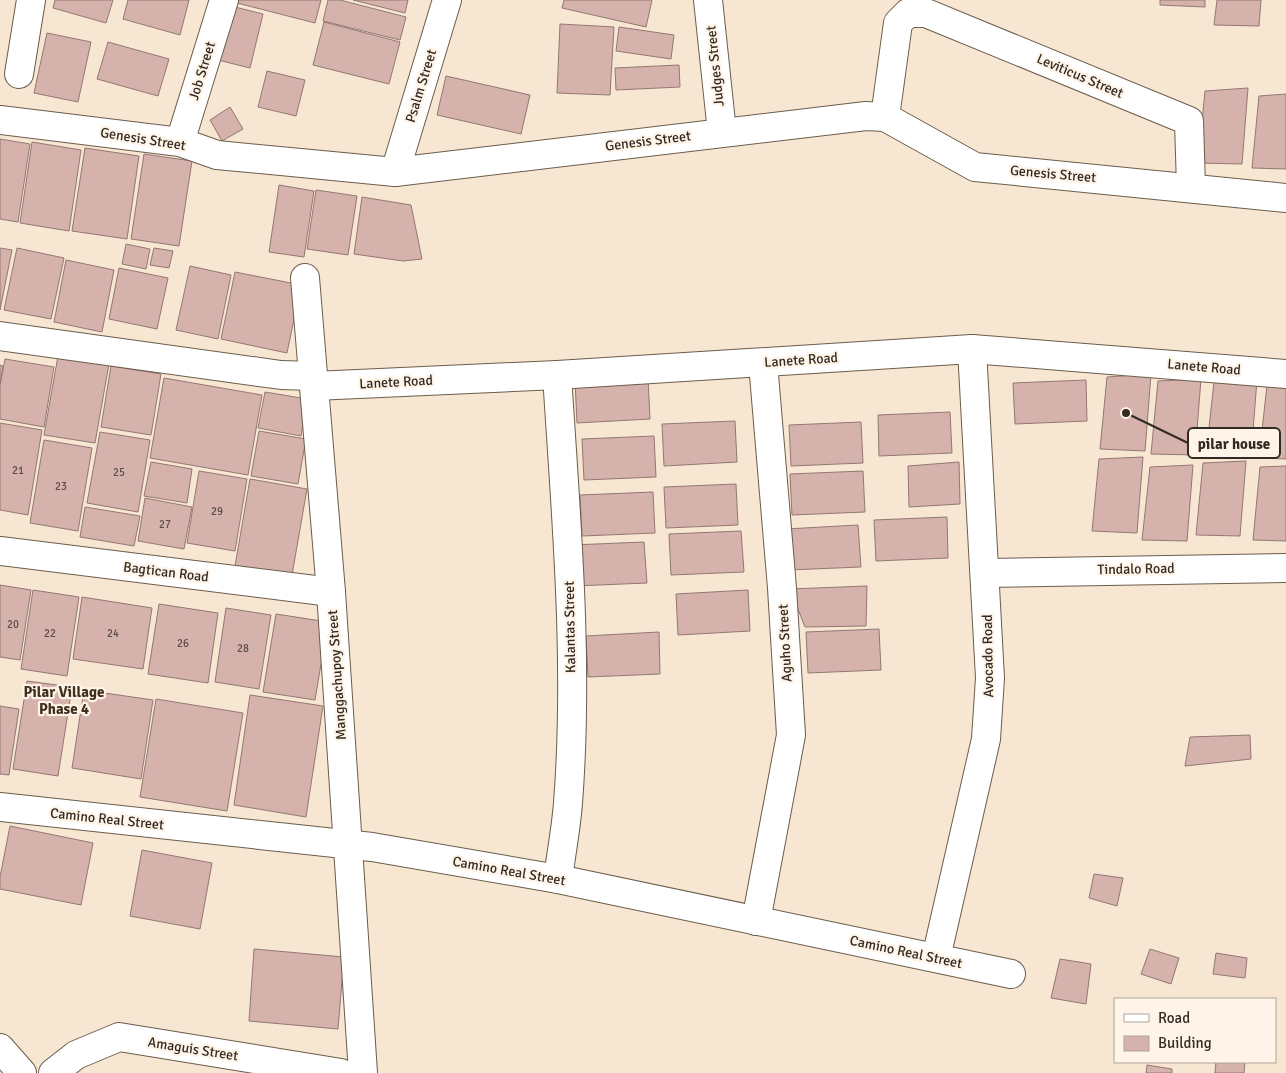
<svg xmlns="http://www.w3.org/2000/svg" width="1286" height="1073" viewBox="0 0 1286 1073" font-family="Signika,sans-serif">
	<style>
		.building { fill: #d5b2ab; stroke: #937873 }
		.lines { fill: none; stroke-linecap: round; stroke-linejoin: round }
		.minor-casing { stroke: #6b5d4b; stroke-width: 30 }
		.minor { stroke: #fff; stroke-width: 28 }
		.labels { text-anchor: middle; dominant-baseline: central; stroke-width: 4.5; stroke-linejoin: round; paint-order: stroke }
		.number-label { font-size: 11px; fill: #5a4d45 }
		.street-label { font-size: 14px; fill: #312b23; stroke: #fff4e7 }
		.neighbourhood-label { font-size: 15px; font-weight: bold; fill: #3f3120; stroke: #fff4e7 }
		.leader { fill: none; stroke: #312b23; stroke-width: 2 }
		.callout-dot { fill: #312b23; stroke: #fff4e7; stroke-width: 2 }
		.callout { fill: #fff4e7; stroke: #312b23; stroke-width: 2 }
		.callout-label { font-size: 15px; text-anchor: middle; font-weight: bold; fill: #312b23 }
	</style>
	<rect width="100%" height="100%" fill="#f7e6d1"/>
	<g class="building">
		<path d="M 55,0 L 113,0 L 106,23 L 53,8 Z"/>
		<path d="M 128,0 L 189,0 L 180,35 L 123,19 Z"/>
		<path d="M 238,0 L 321,0 L 315,23 L 237,3 Z"/>
		<path d="M 328,0 L 340,0 L 406,17 L 400,40 L 323,21 Z"/>
		<path d="M 353,0 L 408,0 L 405,13 Z"/>
		<path d="M 564,0 L 652,0 L 646,27 L 562,8 Z"/>
		<path d="M 1160,0 L 1205,0 L 1205,7 L 1160,5 Z"/>
		<path d="M 1217,0 L 1261,0 L 1259,26 L 1214,25 Z"/>
		<path d="M 231,6 L 263,14 L 250,68 L 218,60 Z"/>
		<path d="M 324,22 L 400,42 L 389,84 L 313,65 Z"/>
		<path d="M 560,24 L 614,27 L 610,95 L 557,93 Z"/>
		<path d="M 619,27 L 674,35 L 671,59 L 616,51 Z"/>
		<path d="M 47,33 L 91,42 L 78,102 L 34,93 Z"/>
		<path d="M 108,42 L 169,59 L 158,96 L 97,79 Z"/>
		<path d="M 679,65 L 680,87 L 616,90 L 615,68 Z"/>
		<path d="M 267,71 L 305,80 L 296,116 L 258,107 Z"/>
		<path d="M 446,76 L 530,95 L 521,134 L 437,115 Z"/>
		<path d="M 1248,88 L 1242,164 L 1198,163 L 1205,91 Z"/>
		<path d="M 1286,94 L 1286,169 L 1252,168 L 1259,96 Z"/>
		<path d="M 230,107 L 243,129 L 222,141 L 210,120 Z"/>
		<path d="M 0,139 L 30,144 L 18,222 L 0,219 Z"/>
		<path d="M 32,142 L 81,150 L 69,231 L 20,223 Z"/>
		<path d="M 85,148 L 139,156 L 127,239 L 72,231 Z"/>
		<path d="M 144,154 L 192,161 L 179,246 L 131,239 Z"/>
		<path d="M 279,185 L 314,191 L 304,257 L 269,252 Z"/>
		<path d="M 316,190 L 357,196 L 348,255 L 307,249 Z"/>
		<path d="M 362,197 L 411,205 L 422,259 L 403,261 L 354,254 Z"/>
		<path d="M 126,244 L 150,249 L 146,269 L 122,264 Z"/>
		<path d="M 0,248 L 12,250 L 0,310 Z"/>
		<path d="M 17,248 L 64,258 L 51,319 L 4,310 Z"/>
		<path d="M 154,248 L 173,251 L 169,268 L 150,265 Z"/>
		<path d="M 66,260 L 114,270 L 102,332 L 54,322 Z"/>
		<path d="M 190,266 L 231,275 L 218,339 L 176,330 Z"/>
		<path d="M 119,268 L 168,278 L 157,329 L 109,319 Z"/>
		<path d="M 235,272 L 301,285 L 287,353 L 221,339 Z"/>
		<path d="M 58,356 L 109,364 L 95,443 L 44,435 Z"/>
		<path d="M 5,359 L 54,367 L 44,427 L 0,419 L 0,385 Z"/>
		<path d="M 0,365 L 3,366 L 0,385 Z"/>
		<path d="M 111,366 L 161,374 L 151,435 L 101,427 Z"/>
		<path d="M 1151,374 L 1145,451 L 1100,449 L 1107,377 Z"/>
		<path d="M 164,378 L 262,395 L 248,475 L 150,458 Z"/>
		<path d="M 648,378 L 650,419 L 577,423 L 575,381 Z"/>
		<path d="M 1201,379 L 1195,455 L 1151,454 L 1158,381 Z"/>
		<path d="M 1086,380 L 1087,421 L 1015,424 L 1013,383 Z"/>
		<path d="M 1257,380 L 1251,456 L 1206,455 L 1214,382 Z"/>
		<path d="M 1286,384 L 1286,459 L 1259,458 L 1267,385 Z"/>
		<path d="M 265,392 L 307,399 L 301,436 L 258,428 Z"/>
		<path d="M 950,412 L 952,453 L 879,456 L 878,415 Z"/>
		<path d="M 735,421 L 737,462 L 664,466 L 662,424 Z"/>
		<path d="M 861,422 L 863,463 L 791,466 L 789,425 Z"/>
		<path d="M 0,423 L 42,430 L 28,515 L 0,510 Z"/>
		<path d="M 259,431 L 306,439 L 298,484 L 251,476 Z"/>
		<path d="M 100,432 L 150,440 L 138,512 L 87,503 Z"/>
		<path d="M 654,436 L 656,477 L 584,480 L 582,439 Z"/>
		<path d="M 44,440 L 92,448 L 78,531 L 30,523 Z"/>
		<path d="M 1143,457 L 1137,533 L 1092,531 L 1099,459 Z"/>
		<path d="M 1246,461 L 1240,536 L 1196,535 L 1203,463 Z"/>
		<path d="M 151,462 L 192,469 L 187,503 L 144,496 Z"/>
		<path d="M 959,462 L 960,504 L 909,507 L 908,466 Z"/>
		<path d="M 1193,465 L 1187,541 L 1142,540 L 1150,467 Z"/>
		<path d="M 1286,466 L 1286,541 L 1253,540 L 1260,467 Z"/>
		<path d="M 199,471 L 247,479 L 235,551 L 187,543 Z"/>
		<path d="M 863,471 L 865,512 L 792,515 L 790,474 Z"/>
		<path d="M 250,479 L 307,489 L 292,575 L 235,566 Z"/>
		<path d="M 736,484 L 738,525 L 666,528 L 664,487 Z"/>
		<path d="M 653,492 L 655,533 L 582,536 L 580,495 Z"/>
		<path d="M 145,498 L 192,507 L 184,549 L 138,541 Z"/>
		<path d="M 85,507 L 140,516 L 134,546 L 80,537 Z"/>
		<path d="M 947,517 L 948,558 L 876,561 L 874,520 Z"/>
		<path d="M 858,525 L 861,567 L 788,570 L 786,529 Z"/>
		<path d="M 741,531 L 744,572 L 671,575 L 669,534 Z"/>
		<path d="M 644,542 L 647,583 L 574,586 L 572,545 Z"/>
		<path d="M 0,585 L 31,590 L 20,660 L 0,657 Z"/>
		<path d="M 867,586 L 866,626 L 805,627 L 790,589 Z"/>
		<path d="M 33,590 L 79,597 L 67,676 L 21,669 Z"/>
		<path d="M 748,590 L 750,631 L 678,635 L 676,594 Z"/>
		<path d="M 82,597 L 152,608 L 143,669 L 73,659 Z"/>
		<path d="M 159,604 L 218,613 L 208,683 L 148,674 Z"/>
		<path d="M 226,608 L 271,615 L 259,689 L 215,682 Z"/>
		<path d="M 276,614 L 328,622 L 315,700 L 263,692 Z"/>
		<path d="M 879,629 L 881,670 L 808,673 L 806,632 Z"/>
		<path d="M 659,632 L 660,674 L 588,677 L 586,636 Z"/>
		<path d="M 27,681 L 72,687 L 58,776 L 13,769 Z"/>
		<path d="M 84,690 L 153,700 L 141,779 L 72,768 Z"/>
		<path d="M 250,695 L 323,706 L 306,817 L 234,805 Z"/>
		<path d="M 156,699 L 243,713 L 227,811 L 140,797 Z"/>
		<path d="M 0,706 L 19,709 L 9,775 L 0,774 Z"/>
		<path d="M 1250,735 L 1251,759 L 1185,766 L 1190,737 Z"/>
		<path d="M 10,826 L 93,843 L 81,905 L 0,889 L 0,877 Z"/>
		<path d="M 142,850 L 212,863 L 200,929 L 130,916 Z"/>
		<path d="M 1094,874 L 1123,878 L 1117,906 L 1089,898 Z"/>
		<path d="M 254,949 L 344,957 L 338,1029 L 249,1021 Z"/>
		<path d="M 1150,949 L 1179,958 L 1171,984 L 1141,974 Z"/>
		<path d="M 1216,953 L 1247,958 L 1245,978 L 1213,974 Z"/>
		<path d="M 1060,959 L 1091,964 L 1086,1004 L 1051,998 Z"/>
		<path d="M 1216,1062 L 1245,1062 L 1244,1073 L 1215,1073 Z"/>
		<path d="M 1147,1065 L 1172,1069 L 1172,1073 L 1146,1073 Z"/>
	</g>
	<g class="lines">
		<g class="minor-casing">
			<g id="minor">
				<path d="M 708,0 L 722,132"/>
				<path d="M 19,74 L 31,0"/>
				<path d="M 885,117 L 898,23 L 908,13 L 926,13 L 1189,121 L 1191,187"/>
				<path d="M 0,120 L 180,142 L 217,155 L 395,172 L 866,116 L 885,117 L 975,167 L 1286,198"/>
				<path d="M 180,142 L 224,0"/>
				<path d="M 395,172 L 447,0"/>
				<path d="M 305,278 L 331,592 L 363,1073"/>
				<path d="M 0,336 L 281,375 L 313,376"/>
				<path d="M 557,375 C 566,517 579,661 568,803 C 566,829 561,854 558,879"/>
				<path d="M 314,386 L 557,375 L 972,349 L 1286,374"/>
				<path d="M 0,551 L 331,592"/>
				<path d="M 985,573 L 1286,568"/>
				<path d="M 0,807 L 372,847 L 558,879 L 1011,974"/>
				<path d="M 756,921 L 791,735 L 782,588 L 763,363"/>
				<path d="M 936,958 L 986,739 L 990,678 L 972,349"/>
				<path d="M 0,1048 L 22,1073"/>
				<path d="M 53,1073 L 76,1055 L 119,1037 L 341,1073"/>
			</g>
		</g>
		<use href="#minor" class="minor"/>
	</g>
	<g class="labels">
		<g class="number-label">
			<text x="18" y="470">21</text>
			<text x="119" y="472">25</text>
			<text x="61" y="486">23</text>
			<text x="217" y="511">29</text>
			<text x="165" y="524">27</text>
			<text x="13" y="624">20</text>
			<text x="50" y="633">22</text>
			<text x="113" y="633">24</text>
			<text x="183" y="643">26</text>
			<text x="243" y="648">28</text>
		</g>
		<g class="street-label">
			<text transform="translate(715 66) rotate(-96)">Judges Street</text>
			<text transform="translate(202 71) rotate(-73)">Job Street</text>
			<text transform="translate(1080 76) rotate(23)">Leviticus Street</text>
			<text transform="translate(421 86) rotate(-73)">Psalm Street</text>
			<text transform="translate(143 139) rotate(9)">Genesis Street</text>
			<text transform="translate(648 141) rotate(-7)">Genesis Street</text>
			<text transform="translate(1053 174) rotate(5)">Genesis Street</text>
			<text transform="translate(801 360) rotate(-4)">Lanete Road</text>
			<text transform="translate(1204 367) rotate(5)">Lanete Road</text>
			<text transform="translate(396 382) rotate(-3)">Lanete Road</text>
			<text transform="translate(1136 569) rotate(-1)">Tindalo Road</text>
			<text transform="translate(166 572) rotate(7)">Bagtican Road</text>
			<text transform="translate(570 627) rotate(-91)">Kalantas Street</text>
			<text transform="translate(785 643) rotate(-93)">Aguho Street</text>
			<text transform="translate(988 656) rotate(-91)">Avocado Road</text>
			<text transform="translate(337 675) rotate(-94)">Manggachupoy Street</text>
			<text transform="translate(107 819) rotate(6)">Camino Real Street</text>
			<text transform="translate(509 871) rotate(10)">Camino Real Street</text>
			<text transform="translate(906 952) rotate(12)">Camino Real Street</text>
			<text transform="translate(193 1049) rotate(9)">Amaguis Street</text>
		</g>
		<g class="neighbourhood-label">
			<text x="64" y="692">Pilar Village<tspan x="64" dy="17">Phase 4</tspan></text>
		</g>
	</g>
	<path class="leader" d="M1126 413L1188 443"/>
	<circle class="callout-dot" cx="1126" cy="413" r="5"/>
	<rect class="callout" x="1188" y="428" width="92" height="30" rx="5"/>
	<g class="callout-label">
		<text x="1234" y="449">pilar house</text>
	</g>
	<rect x="1114" y="998" width="162" height="65" fill="#fff4e7" stroke="#ada499"/>
	<rect x="1124" y="1014" width="25" height="8" fill="#ffffff" stroke="#ada499"/>
	<text x="1158" y="1023" font-size="15" fill="#312b23">Road</text>
	<rect x="1124" y="1036" width="25" height="15" fill="#d5b2ab" stroke="#ada499"/>
	<text x="1158" y="1048" font-size="15" fill="#312b23">Building</text>
</svg>
